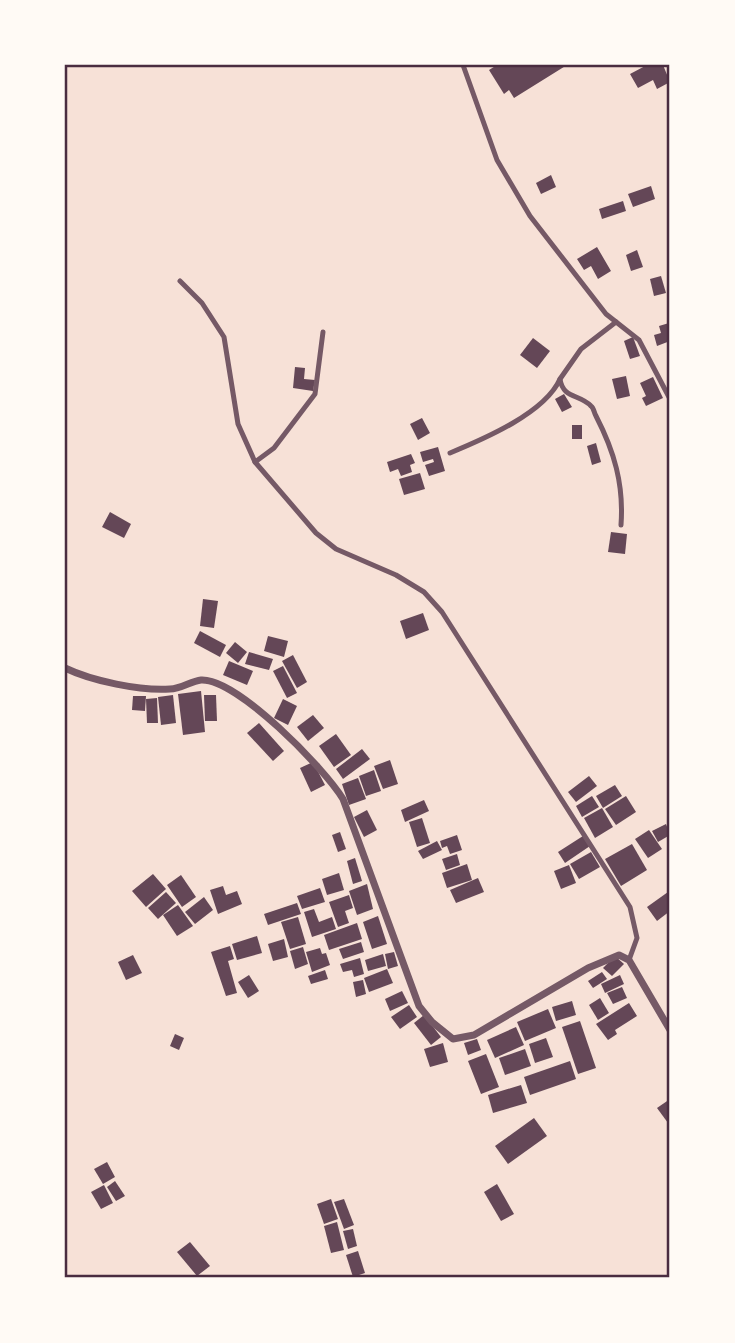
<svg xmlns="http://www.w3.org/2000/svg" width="735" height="1343" viewBox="0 0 735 1343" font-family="Raleway,sans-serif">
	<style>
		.building { fill: #644757 }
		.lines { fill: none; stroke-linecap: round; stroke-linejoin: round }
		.minor { stroke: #755966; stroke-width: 5 }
		.tertiary { stroke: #755966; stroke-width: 7 }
		.neatline { fill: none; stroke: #4a2c40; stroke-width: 2.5 }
	</style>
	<rect width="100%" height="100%" fill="#f7e1d7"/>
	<g class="building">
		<path d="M 497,65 L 567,65 L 514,98 L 509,90 L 504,94 L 489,70 Z"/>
		<path d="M 647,65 L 663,65 L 670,82 L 657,89 L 653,80 L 638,88 L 630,74 Z"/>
		<path d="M 551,175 L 556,187 L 541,194 L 536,183 Z"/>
		<path d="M 651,186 L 655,199 L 633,207 L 628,194 Z"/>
		<path d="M 623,201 L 626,211 L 602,219 L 599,209 Z"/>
		<path d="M 597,247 L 611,271 L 598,279 L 591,266 L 584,270 L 577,259 Z"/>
		<path d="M 637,250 L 643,267 L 631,271 L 626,255 Z"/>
		<path d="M 661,276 L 666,293 L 654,296 L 650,279 Z"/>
		<path d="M 669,323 L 670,341 L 657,346 L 654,335 L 661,333 L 659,326 Z"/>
		<path d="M 633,337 L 640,356 L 630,359 L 624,341 Z"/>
		<path d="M 533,338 L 550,351 L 537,368 L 520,355 Z"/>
		<path d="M 295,367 L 305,368 L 304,379 L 315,380 L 313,391 L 293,388 Z"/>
		<path d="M 626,376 L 630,396 L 617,399 L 612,379 Z"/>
		<path d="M 653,377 L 663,398 L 646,406 L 642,398 L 646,396 L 640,383 Z"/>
		<path d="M 564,394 L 572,407 L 562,412 L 555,399 Z"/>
		<path d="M 422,418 L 430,433 L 418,440 L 410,424 Z"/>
		<rect x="572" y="425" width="10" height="14"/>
		<path d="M 596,443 L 601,462 L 592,465 L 587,446 Z"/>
		<path d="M 438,447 L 445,471 L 429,476 L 425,465 L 434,462 L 433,459 L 423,462 L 420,452 Z"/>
		<path d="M 411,454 L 415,463 L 410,465 L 412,472 L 401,476 L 398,469 L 390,472 L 387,462 Z"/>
		<path d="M 420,473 L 425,489 L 404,495 L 399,479 Z"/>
		<path d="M 110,512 L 131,524 L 124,538 L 102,527 Z"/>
		<path d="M 611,532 L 627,534 L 625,554 L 608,552 Z"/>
		<path d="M 203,599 L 218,601 L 214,628 L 200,626 Z"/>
		<path d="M 423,613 L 429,630 L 406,639 L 400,621 Z"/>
		<path d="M 200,631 L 226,645 L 220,657 L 194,643 Z"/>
		<path d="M 268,636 L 288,641 L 284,657 L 264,651 Z"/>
		<path d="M 235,642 L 247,652 L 238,663 L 226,653 Z"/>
		<path d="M 249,652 L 273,659 L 269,670 L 245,664 Z"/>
		<path d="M 293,655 L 307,682 L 297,688 L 282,661 Z"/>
		<path d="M 229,661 L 253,671 L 247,685 L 223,675 Z"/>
		<path d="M 283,666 L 297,693 L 287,698 L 273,671 Z"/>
		<path d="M 201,691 L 205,732 L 183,735 L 178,694 Z"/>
		<path d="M 173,695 L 176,723 L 161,725 L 158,697 Z"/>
		<path d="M 204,695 L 216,695 L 217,721 L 205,721 Z"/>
		<path d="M 133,696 L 146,696 L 145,711 L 132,710 Z"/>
		<path d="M 157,698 L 158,723 L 147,723 L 146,699 Z"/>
		<path d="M 283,699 L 297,706 L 288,725 L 274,718 Z"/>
		<path d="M 313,715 L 324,728 L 308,741 L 297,727 Z"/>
		<path d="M 259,723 L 284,751 L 273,761 L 247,733 Z"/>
		<path d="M 336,734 L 351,755 L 334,767 L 319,746 Z"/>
		<path d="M 362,749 L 370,759 L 343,779 L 336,769 Z"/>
		<path d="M 390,760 L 398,784 L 383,789 L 374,766 Z"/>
		<path d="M 313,762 L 325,785 L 311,792 L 300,768 Z"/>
		<path d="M 374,770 L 381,791 L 366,796 L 359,776 Z"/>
		<path d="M 589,776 L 597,786 L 576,802 L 568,792 Z"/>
		<path d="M 358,778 L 366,799 L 349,805 L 342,784 Z"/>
		<path d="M 615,785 L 622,796 L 603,808 L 596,796 Z"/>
		<path d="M 592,796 L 599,807 L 582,817 L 576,806 Z"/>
		<path d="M 626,796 L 636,812 L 616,825 L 605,809 Z"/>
		<path d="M 424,800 L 429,811 L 405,822 L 401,810 Z"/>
		<path d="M 602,808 L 613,827 L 595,838 L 584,818 Z"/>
		<path d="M 367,810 L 377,830 L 364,837 L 354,817 Z"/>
		<path d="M 422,818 L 430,843 L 417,847 L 409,822 Z"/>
		<path d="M 666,824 L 670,835 L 658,842 L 652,831 Z"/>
		<path d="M 649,830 L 662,849 L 648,858 L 635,839 Z"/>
		<path d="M 340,832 L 346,849 L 338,852 L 332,835 Z"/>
		<path d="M 457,835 L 462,850 L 450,854 L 447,846 L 442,848 L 440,841 Z"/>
		<path d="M 583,836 L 590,846 L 565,863 L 558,852 Z"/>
		<path d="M 437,841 L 442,850 L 423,859 L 418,851 Z"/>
		<path d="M 632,844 L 647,870 L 621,886 L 605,859 Z"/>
		<path d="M 591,852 L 600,867 L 579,879 L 570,864 Z"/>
		<path d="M 457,854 L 460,865 L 446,870 L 442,859 Z"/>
		<path d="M 355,858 L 362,881 L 353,884 L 347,861 Z"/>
		<path d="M 467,864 L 472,880 L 447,888 L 442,873 Z"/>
		<path d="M 569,865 L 576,883 L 561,889 L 554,871 Z"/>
		<path d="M 339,873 L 344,890 L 327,895 L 322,879 Z"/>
		<path d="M 153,874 L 166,889 L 146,907 L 132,891 Z"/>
		<path d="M 181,875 L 196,897 L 182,907 L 167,885 Z"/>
		<path d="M 478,878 L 484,892 L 456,903 L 450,890 Z"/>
		<path d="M 367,884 L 373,909 L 357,915 L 349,891 Z"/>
		<path d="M 223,886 L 226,895 L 237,891 L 242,904 L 218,914 L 210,890 Z"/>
		<path d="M 320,888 L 325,902 L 302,909 L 297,896 Z"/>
		<path d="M 166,892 L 176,903 L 158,919 L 148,908 Z"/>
		<path d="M 668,892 L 670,911 L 657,921 L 647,907 Z"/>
		<path d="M 349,895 L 353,908 L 345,911 L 349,923 L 338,927 L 329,902 Z"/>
		<path d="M 204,897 L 213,910 L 195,924 L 185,912 Z"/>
		<path d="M 297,903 L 301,914 L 268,925 L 264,914 Z"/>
		<path d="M 178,905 L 193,926 L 177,936 L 163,915 Z"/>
		<path d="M 314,909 L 319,922 L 332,917 L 336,929 L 312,937 L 304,912 Z"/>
		<path d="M 378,916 L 387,944 L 372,949 L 363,922 Z"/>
		<path d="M 298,917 L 306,944 L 290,949 L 281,922 Z"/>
		<path d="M 357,923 L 362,939 L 329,950 L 324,935 Z"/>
		<path d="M 257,936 L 262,953 L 237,960 L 232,944 Z"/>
		<path d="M 284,939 L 288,957 L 273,961 L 268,944 Z"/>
		<path d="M 361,942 L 364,952 L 343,959 L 339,949 Z"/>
		<path d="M 230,946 L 234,959 L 228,961 L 237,993 L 226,996 L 211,952 Z"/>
		<path d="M 303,947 L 308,964 L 295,969 L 290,951 Z"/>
		<path d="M 320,948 L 322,954 L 326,953 L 330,965 L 312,972 L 306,952 Z"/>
		<path d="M 394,952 L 398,966 L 388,969 L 385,954 Z"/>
		<path d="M 383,954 L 386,966 L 368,971 L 365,960 Z"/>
		<path d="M 133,955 L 142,973 L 126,980 L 118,962 Z"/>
		<path d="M 615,956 L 624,964 L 612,976 L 603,968 Z"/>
		<path d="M 360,958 L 364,974 L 354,977 L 352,970 L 343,972 L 340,964 Z"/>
		<path d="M 387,969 L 393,983 L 369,992 L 364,978 Z"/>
		<path d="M 325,970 L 328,979 L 311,984 L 308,976 Z"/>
		<path d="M 602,972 L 607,979 L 593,988 L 588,981 Z"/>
		<path d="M 249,975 L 259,991 L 248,998 L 238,982 Z"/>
		<path d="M 620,975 L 624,984 L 605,993 L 601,984 Z"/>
		<path d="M 363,980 L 366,994 L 356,997 L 353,982 Z"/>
		<path d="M 622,987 L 627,998 L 613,1004 L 607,993 Z"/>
		<path d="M 402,991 L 408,1003 L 390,1011 L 385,999 Z"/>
		<path d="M 600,998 L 609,1013 L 598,1020 L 589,1005 Z"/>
		<path d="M 572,1001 L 576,1015 L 556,1021 L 552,1007 Z"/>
		<path d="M 629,1003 L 637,1016 L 615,1030 L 617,1034 L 608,1040 L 596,1024 Z"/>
		<path d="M 409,1005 L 417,1017 L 400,1029 L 391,1017 Z"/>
		<path d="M 548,1009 L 556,1028 L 525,1041 L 517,1022 Z"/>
		<path d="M 424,1015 L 441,1037 L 431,1045 L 414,1023 Z"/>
		<path d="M 580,1021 L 596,1068 L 578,1074 L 562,1027 Z"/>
		<path d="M 516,1027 L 524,1045 L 495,1058 L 487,1040 Z"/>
		<path d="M 175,1034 L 184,1038 L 179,1050 L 170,1046 Z"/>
		<path d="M 546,1038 L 553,1057 L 535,1063 L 529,1044 Z"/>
		<path d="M 477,1039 L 481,1050 L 468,1055 L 464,1043 Z"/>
		<path d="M 443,1043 L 448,1062 L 430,1067 L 424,1049 Z"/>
		<path d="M 525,1049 L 531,1066 L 505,1075 L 499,1058 Z"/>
		<path d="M 486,1054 L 499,1087 L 481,1094 L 468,1061 Z"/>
		<path d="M 570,1061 L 576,1079 L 530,1095 L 524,1077 Z"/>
		<path d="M 521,1085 L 527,1103 L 493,1113 L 488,1095 Z"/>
		<path d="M 670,1099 L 670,1122 L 668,1123 L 657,1108 Z"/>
		<path d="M 534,1118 L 547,1136 L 508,1164 L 495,1146 Z"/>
		<path d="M 107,1162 L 115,1177 L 103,1184 L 94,1169 Z"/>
		<path d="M 115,1181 L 125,1196 L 116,1201 L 107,1187 Z"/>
		<path d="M 497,1184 L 514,1214 L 501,1221 L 484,1192 Z"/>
		<path d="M 104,1185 L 113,1203 L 101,1209 L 91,1192 Z"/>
		<path d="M 331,1199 L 338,1219 L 324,1224 L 317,1204 Z"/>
		<path d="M 344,1199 L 354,1225 L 344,1229 L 334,1202 Z"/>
		<path d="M 337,1222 L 344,1250 L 331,1253 L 324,1226 Z"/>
		<path d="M 353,1229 L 357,1246 L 348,1249 L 343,1231 Z"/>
		<path d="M 190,1242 L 210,1266 L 197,1276 L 177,1252 Z"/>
		<path d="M 358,1251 L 365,1273 L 353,1277 L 346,1255 Z"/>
	</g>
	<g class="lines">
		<g class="minor">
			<path d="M 463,65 L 497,160 L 530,216 L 606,314 L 639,340 L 670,399"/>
			<path d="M 180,281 L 202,303 L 224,337 L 238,424 L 255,462 L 316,533 L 336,549 L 396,575 L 424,592 L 442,612 L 630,907 L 637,938 L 629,960"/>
			<path d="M 616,322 L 581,349 L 560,379 C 563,399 580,394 591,406 C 594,408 594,413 596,416 C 614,451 624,484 621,525"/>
			<path d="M 450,453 C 484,439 545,413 560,379"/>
			<path d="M 255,462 L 274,448 L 315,394 L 323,332"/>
		</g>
		<path class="tertiary" d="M 65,668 C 92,681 140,691 170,689 C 181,689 191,681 201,680 C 237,678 325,769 343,799 L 419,1006 L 432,1022 L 453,1039 L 474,1035 L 588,968 L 619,955 L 629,960 L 670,1030"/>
	</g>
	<rect width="735" height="1343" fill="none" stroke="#fffaf5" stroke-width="133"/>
	<rect x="66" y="66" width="602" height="1210" class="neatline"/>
</svg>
